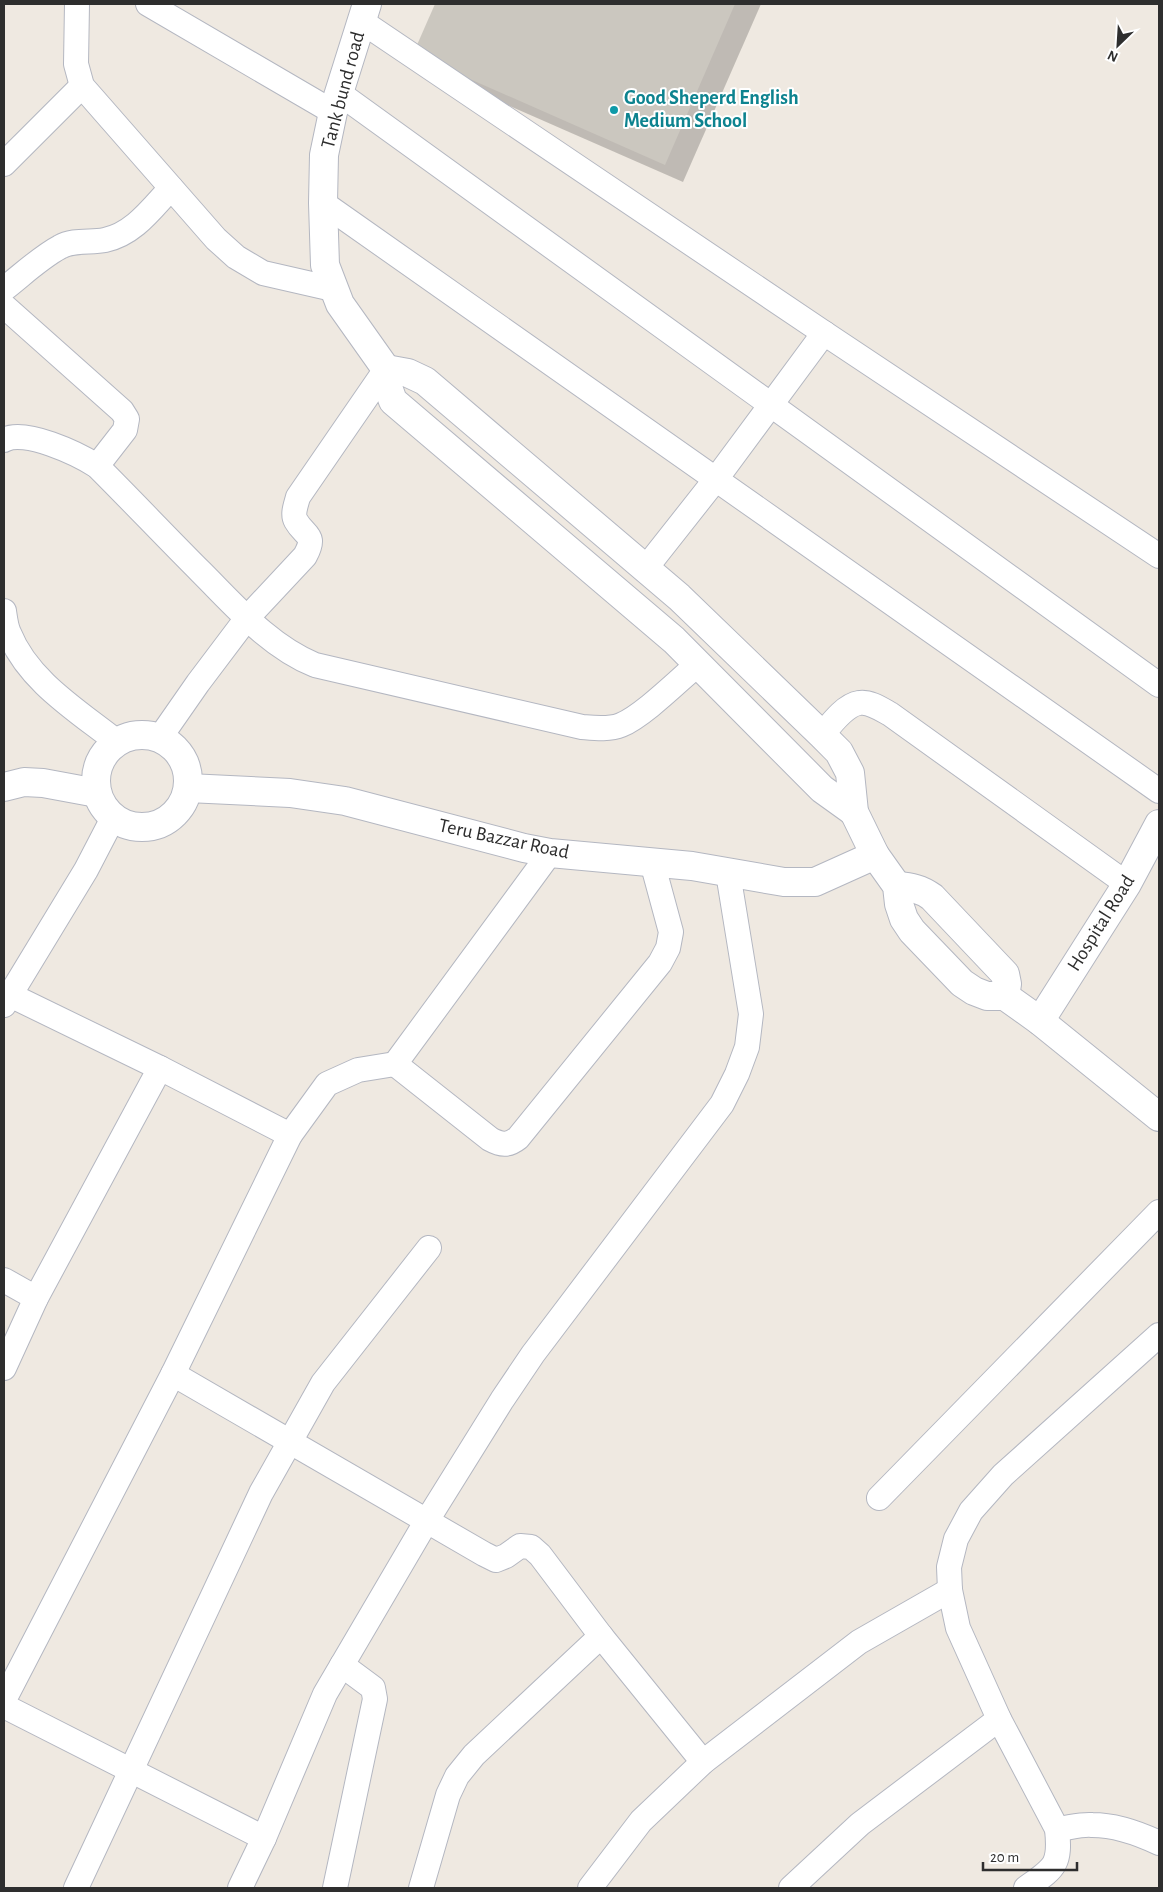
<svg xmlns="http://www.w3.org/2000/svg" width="1163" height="1892" viewBox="0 0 1163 1892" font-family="'Alegreya Sans',sans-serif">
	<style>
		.shadow { fill: #0003 }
		.building { fill: #cbc7bf }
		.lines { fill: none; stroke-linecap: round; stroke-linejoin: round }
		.street-casing { stroke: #b4b7c1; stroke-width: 26 }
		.secondary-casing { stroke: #b4b7c1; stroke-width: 30 }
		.street { stroke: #fff; stroke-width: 24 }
		.secondary { stroke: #fff; stroke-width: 28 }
		.culture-dot { fill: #0f9aa8; stroke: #fff; stroke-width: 2 }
		.labels { text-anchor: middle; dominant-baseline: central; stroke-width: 4; stroke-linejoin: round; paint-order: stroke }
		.street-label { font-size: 20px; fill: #2e2e2e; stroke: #fff }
		.culture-label { font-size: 20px; font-weight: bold; fill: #0d838f; stroke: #fff; text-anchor: start }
	</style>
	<rect width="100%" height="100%" fill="#efe9e1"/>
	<path class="shadow" d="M 436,4 L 761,4 L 683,182 L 432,72 L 414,54 Z"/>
	<path class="building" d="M 435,4 L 735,4 L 665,165 L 413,54 Z"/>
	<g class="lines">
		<g class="street-casing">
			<g id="street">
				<path d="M 77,4 L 76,64 L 82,86 L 216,239 L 236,257 L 263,273 L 333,289"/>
				<path d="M 148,4 L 333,112"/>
				<path d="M 361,21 L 824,333 L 1159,556"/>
				<path d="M 339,93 L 1159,685"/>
				<path d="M 4,164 L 82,86"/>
				<path d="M 323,203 L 1159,791"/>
				<path d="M 4,289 C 22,275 41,257 60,247 C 74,239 91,243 105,240 C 134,234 152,208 171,188"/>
				<path d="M 4,306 L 122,411 L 127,419 L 125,430 L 97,466"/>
				<path d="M 4,440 C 24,428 78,454 97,466 C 132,501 166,537 201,572 C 236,607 269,646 315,665 L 582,727 C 594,728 609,730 621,725 C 643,716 679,680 698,664"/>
				<path d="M 645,569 L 716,479 L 824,333"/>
				<path d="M 4,611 C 5,618 6,627 9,633 C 28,681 78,711 117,742"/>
				<path d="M 822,735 C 831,724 845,705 859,703 C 869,701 881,709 890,714 L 1127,884"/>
				<path d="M 159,739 L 198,683 L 247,618 L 305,556 C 317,534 305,537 296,521 C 292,514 296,505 298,497 L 386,369"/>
				<path d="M 550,853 L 395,1064 L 490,1139 C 501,1145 508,1146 518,1138 L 660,963 L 668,948 L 671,932 L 652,862"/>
				<path d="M 4,1005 L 86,870 L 113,818"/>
				<path d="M 290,1135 L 327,1084 L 358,1070 L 395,1064"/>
				<path d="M 4,1280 L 36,1298"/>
				<path d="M 4,1368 L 36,1298 L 160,1068"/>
				<path d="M 173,1374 L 484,1554 L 496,1560 L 506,1556 L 520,1546 L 531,1547 L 540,1555 L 601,1636 L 703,1762"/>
				<path d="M 879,1498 L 1159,1212"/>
				<path d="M 4,1700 L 173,1374 L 290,1135 L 160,1068 L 10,995"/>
				<path d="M 4,1706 L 264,1838"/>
				<path d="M 1057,1829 C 1068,1828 1081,1824 1092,1825 C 1115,1825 1138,1833 1159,1843"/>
				<path d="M 76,1888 L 261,1493 L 323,1383 L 429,1248"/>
				<path d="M 240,1888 L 264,1838 L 325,1694 L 426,1522 L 502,1400 L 533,1354 L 722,1104 L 737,1074 L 747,1047 L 751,1014 L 728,873"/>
				<path d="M 335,1888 L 375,1699 L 373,1688 L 342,1665"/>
				<path d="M 421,1888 L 448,1795 L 457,1776 L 474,1755 L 601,1636"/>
				<path d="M 590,1888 L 641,1821 L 703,1762 L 859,1642 L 950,1590"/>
				<path d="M 791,1888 L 860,1824 L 999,1719"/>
				<path d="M 1026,1888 C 1054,1868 1061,1866 1057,1829 L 999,1719 L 958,1628 L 950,1590 L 949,1567 L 956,1539 L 971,1511 L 1003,1475 L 1159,1335"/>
			</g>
		</g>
		<g class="secondary-casing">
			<g id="secondary">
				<path d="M 367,4 L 333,112 L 324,155 L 323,203 L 325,265 L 340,304 L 386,369 L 388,387 L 393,401 L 674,640 L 822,789 L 854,812"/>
				<path d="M 386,369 L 408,373 L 425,381 L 679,597 L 822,735 L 839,752 L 850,773 L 854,812 L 875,855 L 897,886 L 899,904 L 904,919 L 912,931 L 962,983 L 974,991 L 987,996 L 1005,996 L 1040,1021 L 1159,1117"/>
				<circle cx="142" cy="781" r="46"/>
				<path d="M 4,787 L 24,782 L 43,783 L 97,793"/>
				<path d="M 188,788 L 290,793 L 345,801 L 524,848 L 550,853 L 692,866 L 784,882 L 815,882 L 875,855"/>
				<path d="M 897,886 C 911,887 921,889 932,897 L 1005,974 L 1007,984 L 1005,996"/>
				<path d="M 1040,1021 L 1127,884 L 1159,824"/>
			</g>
		</g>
		<use href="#street" class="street"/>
		<use href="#secondary" class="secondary"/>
	</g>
	<circle class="culture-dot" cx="614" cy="110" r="5"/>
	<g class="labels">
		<g class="street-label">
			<text transform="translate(343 90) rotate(-75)">Tank bund road</text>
			<text transform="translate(504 839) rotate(12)">Teru Bazzar Road</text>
			<text transform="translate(1101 923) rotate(-58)">Hospital Road</text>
		</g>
		<g class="culture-label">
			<text x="624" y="98">Good Sheperd English<tspan x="624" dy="23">Medium School</tspan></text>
		</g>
	</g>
	<rect width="1163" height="1892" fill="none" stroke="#2e2e2e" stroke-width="10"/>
	<g transform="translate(1118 45) rotate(205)" stroke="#ffffff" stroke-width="4" paint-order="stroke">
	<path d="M0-4L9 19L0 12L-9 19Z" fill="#2e2e2e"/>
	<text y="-8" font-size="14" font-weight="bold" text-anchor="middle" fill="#2e2e2e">N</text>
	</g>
	<path d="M983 1862v8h94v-8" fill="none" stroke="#2e2e2e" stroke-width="2.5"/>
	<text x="990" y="1862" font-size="15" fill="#2e2e2e" stroke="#ffffff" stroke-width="4" paint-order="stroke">20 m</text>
</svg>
